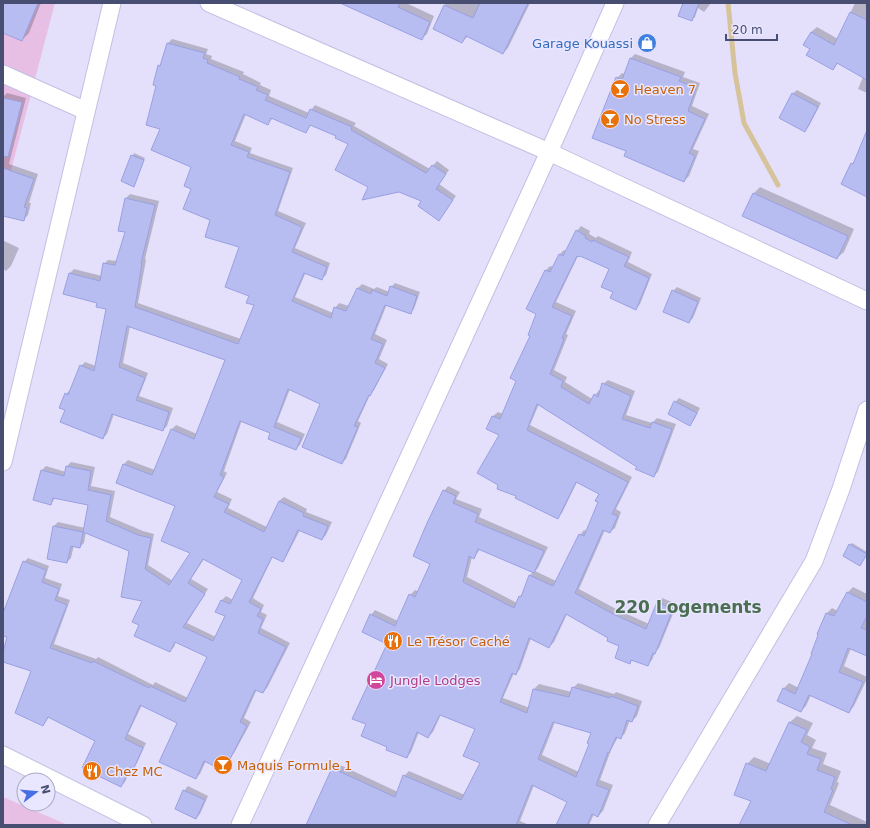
<svg xmlns="http://www.w3.org/2000/svg" width="870" height="828" viewBox="0 0 870 828" font-family="'DejaVu Sans',sans-serif">
	<style>
		.green { fill: #e8bfe4 }
		.shadow { fill: #0003; fill-rule: evenodd }
		.lines { fill: none; stroke-linecap: round; stroke-linejoin: round }
		.stream { stroke: #d6c39c; stroke-width: 5 }
		.building { fill: #b8bdf1; stroke: #99a0e3; fill-rule: evenodd }
		.minor-casing { stroke: #c0c0e1; stroke-width: 19 }
		.minor { stroke: #fff; stroke-width: 17 }
		.labels { text-anchor: middle; dominant-baseline: central; stroke-width: 3; stroke-linejoin: round; paint-order: stroke }
		.shop-label { font-size: 13px; fill: #366cbe; stroke: #e9e6ff; text-anchor: end }
		.food-label { font-size: 13px; fill: #c56008; stroke: #e9e6ff; text-anchor: start }
		.hotel-label { font-size: 13px; fill: #b23c85; stroke: #e9e6ff; text-anchor: start }
		.district-label { font-size: 17px; font-weight: bold; fill: #4b6d51; stroke: #e9e6ff }
	</style>
	<rect width="100%" height="100%" fill="#e4e0fc"/>
	<g class="green">
		<path d="M 3,3 L 55,3 L 3,201 Z"/>
		<path d="M 3,797 L 68,825 L 3,825 Z"/>
	</g>
	<g class="shadow">
		<path d="M 3,3 L 41,3 L 29,33 L 22,40 L 3,32 Z"/>
		<path d="M 355,3 L 406,3 L 434,16 L 427,34 L 421,39 Z"/>
		<path d="M 446,3 L 530,3 L 508,48 L 503,53 L 468,36 L 462,42 L 434,29 Z"/>
		<path d="M 684,3 L 711,3 L 704,12 L 698,8 L 695,17 L 691,20 Z"/>
		<path d="M 855,3 L 867,3 L 867,93 L 858,89 L 863,77 L 838,63 L 833,69 L 811,48 L 811,32 L 817,27 L 838,39 Z"/>
		<path d="M 172,39 L 208,49 L 206,54 L 212,56 L 211,59 L 244,72 L 243,74 L 261,83 L 260,85 L 271,90 L 269,96 L 309,113 L 315,105 L 356,123 L 354,126 L 430,169 L 437,161 L 449,170 L 439,184 L 456,196 L 439,219 L 422,200 L 399,191 L 369,186 L 350,143 L 337,136 L 311,125 L 306,132 L 273,118 L 268,123 L 246,114 L 235,141 L 252,148 L 250,153 L 293,168 L 278,211 L 306,223 L 295,248 L 330,263 L 326,275 L 321,279 L 306,272 L 295,297 L 333,313 L 335,308 L 339,303 L 349,306 L 358,288 L 362,284 L 374,289 L 377,287 L 389,292 L 391,287 L 395,283 L 420,292 L 414,309 L 410,313 L 387,304 L 375,334 L 387,340 L 379,359 L 388,364 L 374,390 L 370,395 L 358,421 L 361,423 L 346,459 L 342,463 L 322,403 L 290,389 L 277,422 L 305,434 L 300,445 L 296,449 L 272,432 L 242,420 L 224,471 L 227,473 L 217,492 L 232,499 L 228,508 L 267,527 L 279,501 L 284,497 L 307,509 L 306,512 L 332,522 L 326,535 L 322,539 L 300,530 L 286,557 L 282,561 L 273,556 L 253,598 L 264,605 L 261,612 L 267,615 L 261,628 L 290,643 L 267,688 L 263,692 L 257,689 L 244,718 L 251,722 L 234,753 L 230,757 L 227,756 L 224,763 L 220,767 L 206,761 L 200,774 L 195,778 L 179,722 L 142,705 L 128,734 L 146,743 L 137,763 L 133,767 L 132,766 L 125,782 L 121,786 L 96,740 L 49,717 L 43,725 L 32,670 L 3,661 L 3,655 L 9,636 L 3,635 L 3,616 L 24,562 L 28,558 L 49,566 L 45,578 L 62,584 L 58,596 L 70,600 L 54,644 L 96,659 L 98,657 L 153,685 L 155,682 L 188,698 L 208,656 L 176,642 L 174,647 L 170,651 L 141,624 L 143,600 L 130,551 L 86,532 L 84,543 L 80,547 L 74,545 L 71,558 L 67,562 L 54,526 L 58,522 L 85,528 L 90,504 L 55,498 L 51,504 L 42,470 L 46,466 L 66,472 L 67,466 L 71,462 L 95,467 L 91,486 L 115,491 L 110,517 L 143,531 L 154,534 L 148,565 L 173,581 L 191,553 L 177,505 L 117,482 L 124,464 L 128,460 L 155,470 L 172,429 L 176,425 L 197,434 L 227,360 L 130,326 L 123,363 L 148,373 L 139,396 L 173,408 L 167,426 L 163,430 L 114,414 L 107,434 L 103,438 L 66,410 L 66,394 L 70,390 L 71,390 L 81,366 L 85,362 L 96,366 L 107,308 L 98,302 L 65,293 L 70,273 L 74,269 L 102,276 L 104,264 L 108,260 L 117,261 L 126,231 L 119,230 L 126,198 L 130,194 L 159,201 L 145,259 L 146,260 L 138,303 L 241,339 L 256,305 L 250,295 L 240,247 L 211,220 L 192,188 L 193,166 L 161,128 L 157,85 L 159,66 L 162,63 L 168,43 ZM 204,559 L 243,579 L 233,600 L 226,596 L 222,600 L 217,611 L 227,616 L 216,637 L 187,623 L 208,589 L 191,579 Z"/>
		<path d="M 635,54 L 685,72 L 683,77 L 700,83 L 692,106 L 709,114 L 693,149 L 699,151 L 689,176 L 684,181 L 627,150 L 617,78 L 622,73 L 625,74 L 631,58 Z"/>
		<path d="M 797,90 L 821,103 L 809,126 L 805,130 L 792,94 Z"/>
		<path d="M 7,93 L 26,98 L 9,164 L 38,174 L 29,203 L 31,203 L 28,215 L 23,220 L 3,216 L 3,97 Z"/>
		<path d="M 134,153 L 145,158 L 134,186 L 122,181 Z"/>
		<path d="M 760,187 L 854,229 L 844,252 L 837,258 L 754,193 Z"/>
		<path d="M 581,226 L 590,231 L 589,234 L 596,238 L 598,236 L 632,252 L 628,262 L 652,274 L 640,304 L 636,309 L 614,292 L 610,269 L 581,255 L 578,256 L 556,302 L 576,311 L 566,334 L 568,335 L 554,370 L 567,377 L 565,382 L 592,399 L 599,390 L 601,391 L 603,384 L 608,380 L 635,391 L 626,415 L 652,423 L 657,418 L 676,424 L 658,472 L 653,476 L 539,404 L 530,425 L 632,477 L 616,509 L 621,512 L 615,528 L 610,532 L 605,530 L 579,589 L 618,610 L 649,624 L 658,603 L 662,598 L 677,604 L 659,648 L 655,652 L 652,660 L 647,665 L 633,659 L 630,663 L 621,646 L 609,638 L 567,614 L 554,642 L 549,647 L 531,638 L 520,669 L 516,674 L 514,673 L 503,698 L 530,708 L 534,689 L 539,684 L 572,692 L 573,688 L 578,683 L 614,694 L 616,692 L 642,701 L 637,716 L 632,721 L 630,720 L 625,733 L 621,738 L 618,737 L 611,750 L 600,780 L 613,785 L 603,811 L 598,816 L 594,814 L 589,825 L 557,825 L 568,801 L 534,785 L 520,821 L 529,825 L 307,825 L 333,768 L 338,764 L 398,792 L 404,776 L 409,771 L 465,795 L 481,763 L 476,729 L 441,714 L 433,732 L 428,737 L 419,732 L 411,752 L 407,757 L 388,747 L 367,723 L 388,643 L 371,615 L 375,610 L 398,621 L 410,595 L 415,590 L 419,592 L 431,563 L 444,491 L 448,486 L 460,492 L 456,499 L 482,509 L 479,517 L 548,547 L 538,568 L 535,571 L 556,581 L 580,535 L 584,530 L 587,531 L 600,502 L 600,494 L 577,482 L 562,513 L 558,517 L 517,495 L 500,434 L 487,428 L 493,416 L 498,412 L 503,414 L 517,380 L 532,335 L 546,270 L 550,266 L 554,267 L 560,254 L 564,250 L 566,251 L 577,231 ZM 480,549 L 533,572 L 530,575 L 524,592 L 520,596 L 517,603 L 467,577 L 472,557 L 474,558 ZM 555,722 L 592,733 L 590,743 L 579,772 L 542,755 Z"/>
		<path d="M 3,241 L 4,241 L 19,248 L 11,266 L 6,271 L 3,269 Z"/>
		<path d="M 677,287 L 701,298 L 693,318 L 689,322 L 673,291 Z"/>
		<path d="M 679,398 L 700,408 L 694,420 L 690,424 L 675,402 Z"/>
		<path d="M 852,543 L 867,552 L 867,554 L 860,565 L 850,545 Z"/>
		<path d="M 853,587 L 867,594 L 867,620 L 866,622 L 867,623 L 867,655 L 851,648 L 844,666 L 867,677 L 867,682 L 866,681 L 854,706 L 849,712 L 811,695 L 806,706 L 801,711 L 783,689 L 789,683 L 799,688 L 814,654 L 827,613 L 832,608 L 838,611 L 848,592 Z"/>
		<path d="M 797,716 L 813,723 L 807,735 L 816,740 L 812,748 L 827,753 L 823,764 L 841,771 L 837,782 L 839,783 L 830,805 L 867,822 L 867,825 L 741,825 L 753,801 L 747,764 L 754,757 L 771,764 L 790,722 Z"/>
		<path d="M 188,786 L 208,796 L 200,814 L 196,818 L 184,791 Z"/>
	</g>
	<g class="lines">
		<path class="stream" d="M 728,3 L 735,73 L 744,123 L 778,185"/>
	</g>
	<g class="building">
		<path d="M 3,3 L 38,3 L 22,41 L 3,33 Z"/>
		<path d="M 340,3 L 400,3 L 398,7 L 430,22 L 422,40 Z"/>
		<path d="M 480,3 L 528,3 L 503,54 L 466,36 L 462,43 L 433,29 L 444,5 L 473,18 Z"/>
		<path d="M 683,3 L 699,3 L 692,21 L 678,16 Z"/>
		<path d="M 850,12 L 867,20 L 867,80 L 837,63 L 833,70 L 806,55 L 810,49 L 803,45 L 811,32 L 834,45 Z"/>
		<path d="M 167,43 L 205,53 L 203,58 L 208,60 L 207,63 L 240,77 L 239,79 L 258,87 L 256,90 L 268,95 L 265,100 L 306,118 L 310,109 L 352,127 L 351,130 L 426,173 L 432,165 L 446,174 L 436,189 L 453,200 L 439,221 L 418,206 L 421,201 L 399,192 L 362,200 L 368,187 L 335,170 L 348,144 L 335,138 L 336,136 L 310,125 L 306,133 L 271,118 L 268,125 L 244,114 L 231,145 L 249,152 L 247,157 L 290,172 L 275,215 L 302,227 L 292,252 L 327,267 L 322,280 L 304,273 L 292,301 L 331,318 L 334,307 L 346,311 L 357,288 L 371,294 L 372,290 L 387,296 L 390,286 L 417,296 L 411,314 L 385,305 L 371,339 L 383,344 L 375,363 L 385,368 L 370,396 L 369,395 L 354,426 L 358,427 L 342,464 L 302,447 L 320,404 L 288,389 L 274,427 L 301,438 L 296,450 L 268,439 L 270,433 L 240,421 L 220,475 L 224,477 L 214,497 L 229,504 L 224,512 L 264,532 L 279,501 L 304,513 L 303,516 L 328,526 L 322,540 L 298,530 L 283,562 L 272,557 L 249,602 L 261,609 L 257,616 L 263,619 L 258,633 L 286,647 L 263,693 L 255,690 L 240,722 L 247,726 L 230,759 L 226,756 L 220,769 L 204,761 L 196,779 L 159,762 L 177,723 L 140,705 L 125,739 L 143,748 L 134,768 L 131,767 L 121,787 L 82,768 L 95,741 L 48,717 L 43,726 L 15,713 L 31,671 L 3,662 L 3,652 L 7,637 L 3,636 L 3,613 L 23,561 L 46,570 L 42,582 L 59,589 L 55,600 L 67,605 L 50,648 L 92,663 L 93,661 L 149,688 L 150,686 L 185,702 L 207,657 L 175,642 L 170,652 L 134,636 L 139,625 L 132,622 L 142,601 L 121,597 L 129,551 L 83,532 L 88,505 L 53,498 L 51,505 L 33,500 L 41,470 L 64,476 L 66,466 L 91,471 L 88,490 L 111,495 L 106,521 L 138,535 L 151,538 L 145,569 L 169,585 L 190,553 L 161,541 L 175,506 L 116,483 L 123,464 L 152,475 L 171,429 L 194,439 L 225,360 L 127,326 L 119,367 L 145,378 L 136,400 L 169,412 L 163,431 L 112,414 L 103,439 L 60,422 L 65,410 L 59,408 L 65,393 L 68,395 L 80,365 L 94,371 L 106,309 L 96,307 L 97,303 L 63,294 L 69,273 L 100,281 L 103,263 L 115,265 L 125,232 L 118,231 L 125,198 L 155,205 L 141,263 L 142,263 L 135,307 L 238,344 L 254,305 L 246,303 L 249,296 L 225,287 L 239,247 L 205,237 L 210,220 L 183,209 L 191,189 L 184,186 L 191,167 L 151,150 L 160,129 L 146,125 L 156,86 L 153,85 L 158,65 L 160,66 ZM 203,559 L 242,580 L 230,604 L 221,600 L 215,612 L 225,616 L 213,641 L 183,627 L 205,594 L 188,583 Z"/>
		<path d="M 630,58 L 681,77 L 679,81 L 696,88 L 688,111 L 705,119 L 689,153 L 695,156 L 684,182 L 624,156 L 626,151 L 592,138 L 616,77 L 622,80 Z"/>
		<path d="M 792,93 L 818,107 L 805,132 L 779,118 Z"/>
		<path d="M 3,98 L 22,102 L 8,157 L 3,156 Z"/>
		<path d="M 867,130 L 867,197 L 841,184 L 851,163 L 853,164 Z"/>
		<path d="M 131,155 L 144,160 L 134,187 L 121,181 Z"/>
		<path d="M 3,168 L 34,179 L 24,207 L 27,208 L 24,221 L 3,216 Z"/>
		<path d="M 753,193 L 848,236 L 837,259 L 742,216 Z"/>
		<path d="M 576,230 L 586,236 L 585,238 L 592,242 L 593,240 L 629,257 L 624,266 L 649,278 L 636,310 L 610,298 L 613,292 L 601,287 L 609,269 L 580,256 L 579,257 L 577,256 L 552,307 L 572,316 L 562,338 L 564,339 L 550,374 L 563,381 L 561,387 L 589,404 L 594,394 L 598,397 L 602,383 L 631,396 L 622,419 L 650,428 L 652,422 L 672,429 L 654,477 L 635,469 L 637,467 L 537,404 L 527,430 L 628,482 L 612,514 L 618,516 L 610,533 L 603,530 L 575,593 L 613,614 L 646,629 L 657,602 L 673,609 L 655,654 L 653,653 L 648,666 L 631,660 L 630,664 L 615,658 L 619,646 L 607,641 L 608,638 L 566,614 L 549,648 L 529,638 L 516,675 L 512,673 L 500,702 L 527,713 L 533,689 L 569,697 L 572,687 L 610,698 L 611,696 L 638,706 L 632,722 L 627,720 L 621,739 L 616,737 L 609,753 L 608,752 L 596,785 L 609,790 L 598,817 L 592,814 L 587,825 L 556,825 L 567,802 L 532,785 L 516,825 L 306,825 L 332,768 L 395,797 L 403,775 L 461,800 L 480,763 L 463,756 L 475,729 L 440,715 L 428,738 L 417,732 L 407,758 L 386,750 L 387,747 L 361,736 L 366,724 L 352,719 L 387,644 L 362,632 L 370,614 L 395,626 L 409,594 L 415,597 L 430,564 L 413,556 L 427,523 L 443,490 L 456,496 L 453,503 L 478,514 L 475,522 L 544,551 L 534,573 L 478,549 L 474,559 L 469,556 L 463,582 L 514,608 L 519,596 L 521,597 L 529,575 L 553,586 L 579,534 L 584,536 L 598,502 L 595,501 L 599,494 L 576,482 L 558,519 L 515,498 L 516,496 L 497,489 L 498,485 L 477,473 L 499,435 L 486,429 L 492,416 L 500,419 L 516,381 L 510,378 L 530,336 L 528,335 L 536,314 L 526,309 L 545,270 L 550,272 L 559,254 L 563,256 ZM 553,722 L 591,733 L 587,743 L 589,744 L 576,777 L 538,759 Z"/>
		<path d="M 672,290 L 698,302 L 689,323 L 663,312 Z"/>
		<path d="M 674,401 L 697,413 L 690,426 L 668,414 Z"/>
		<path d="M 53,526 L 83,532 L 80,548 L 71,546 L 67,563 L 47,559 Z"/>
		<path d="M 849,544 L 867,554 L 860,566 L 843,556 Z"/>
		<path d="M 847,592 L 867,602 L 867,616 L 861,628 L 867,630 L 867,656 L 848,648 L 839,672 L 863,682 L 849,713 L 809,695 L 801,712 L 777,701 L 783,688 L 795,694 L 812,654 L 811,654 L 818,635 L 817,634 L 826,613 L 834,616 Z"/>
		<path d="M 789,722 L 807,730 L 801,742 L 810,747 L 807,754 L 821,759 L 817,770 L 835,777 L 831,789 L 833,790 L 824,812 L 852,825 L 739,825 L 751,801 L 734,795 L 746,763 L 766,771 Z"/>
		<path d="M 183,790 L 205,800 L 196,819 L 175,809 Z"/>
	</g>
	<g class="lines">
		<g class="minor-casing">
			<g id="minor">
				<path d="M 209,3 L 549,152 L 867,301"/>
				<path d="M 3,74 L 86,111"/>
				<path d="M 3,462 L 112,3"/>
				<path d="M 3,755 L 143,825"/>
				<path d="M 240,825 L 549,152 L 615,3"/>
				<path d="M 657,825 L 814,561 L 841,489 L 867,410"/>
			</g>
		</g>
		<use href="#minor" class="minor"/>
	</g>
	<defs>
		<g id="shop-disc" transform="scale(1)"><circle r="9.5" fill="#3f7fe0" stroke="#e9e6ff"/><path d="M-5-2.5h2.3a2.7 3.5 0 0 1 5.4 0H5L5.5 6h-11ZM-1.5-2.5h3a1.5 2.3 0 0 0-3 0Z" fill="#fff"/></g>
		<g id="bar-disc" transform="scale(1)"><circle r="9.5" fill="#e8710a" stroke="#e9e6ff"/><path d="M-6-5H6L.8 .8V4.5H3.5V6h-7V4.5H-.8V.8Z" fill="#fff"/></g>
		<g id="restaurant-disc" transform="scale(1)"><circle r="9.5" fill="#e8710a" stroke="#e9e6ff"/><path d="M-5-6h1v4h1v-4h1v4h1v-4h1v5L-1.5 .5V6h-2V.5L-5-1ZM5-6V6H3V1.5H1.5Q1.5-4 5-6Z" fill="#fff"/></g>
		<g id="hotel-disc" transform="scale(1)"><circle r="9.5" fill="#d1479c" stroke="#e9e6ff"/><path d="M-6-4.5h1.5V1H6V5H4.5V3h-9V5H-6ZM-4 0a1.8 1.8 0 1 1 3.6 0ZM.5 0V-2.5h3Q6-2.5 6 0Z" fill="#fff"/></g>
	</defs>
	<g fill-rule="evenodd">
		<use href="#shop-disc" x="647" y="43"/>
		<use href="#bar-disc" x="620" y="89"/>
		<use href="#bar-disc" x="610" y="119"/>
		<use href="#restaurant-disc" x="393" y="641"/>
		<use href="#hotel-disc" x="376" y="680"/>
		<use href="#bar-disc" x="223" y="765"/>
		<use href="#restaurant-disc" x="92" y="771"/>
	</g>
	<g class="labels">
		<g class="shop-label">
			<text x="633" y="43">Garage Kouassi</text>
		</g>
		<g class="food-label">
			<text x="634" y="89">Heaven 7</text>
			<text x="624" y="119">No Stress</text>
			<text x="407" y="641">Le Trésor Caché</text>
			<text x="237" y="765">Maquis Formule 1</text>
			<text x="106" y="771">Chez MC</text>
		</g>
		<g class="hotel-label">
			<text x="390" y="680">Jungle Lodges</text>
		</g>
		<g class="district-label">
			<text x="688" y="607">220 Logements</text>
		</g>
	</g>
	<rect width="870" height="828" fill="none" stroke="#484d72" stroke-width="8"/>
	<g transform="translate(36 792) rotate(74)"><circle r="19" fill="#e9e6ff" stroke="#a9a9c7"/>
	<path d="M0-3L7 15L0 10L-7 15Z" fill="#466fe5"/>
	<text y="-6" font-size="11" font-weight="bold" text-anchor="middle" fill="#484d72">N</text>
	</g>
	<path d="M726 34v6h51v-6" fill="none" stroke="#484d72" stroke-width="2"/>
	<text x="732" y="34" font-size="12" fill="#484d72" stroke="#e9e6ff" stroke-width="3" paint-order="stroke">20 m</text>
</svg>
